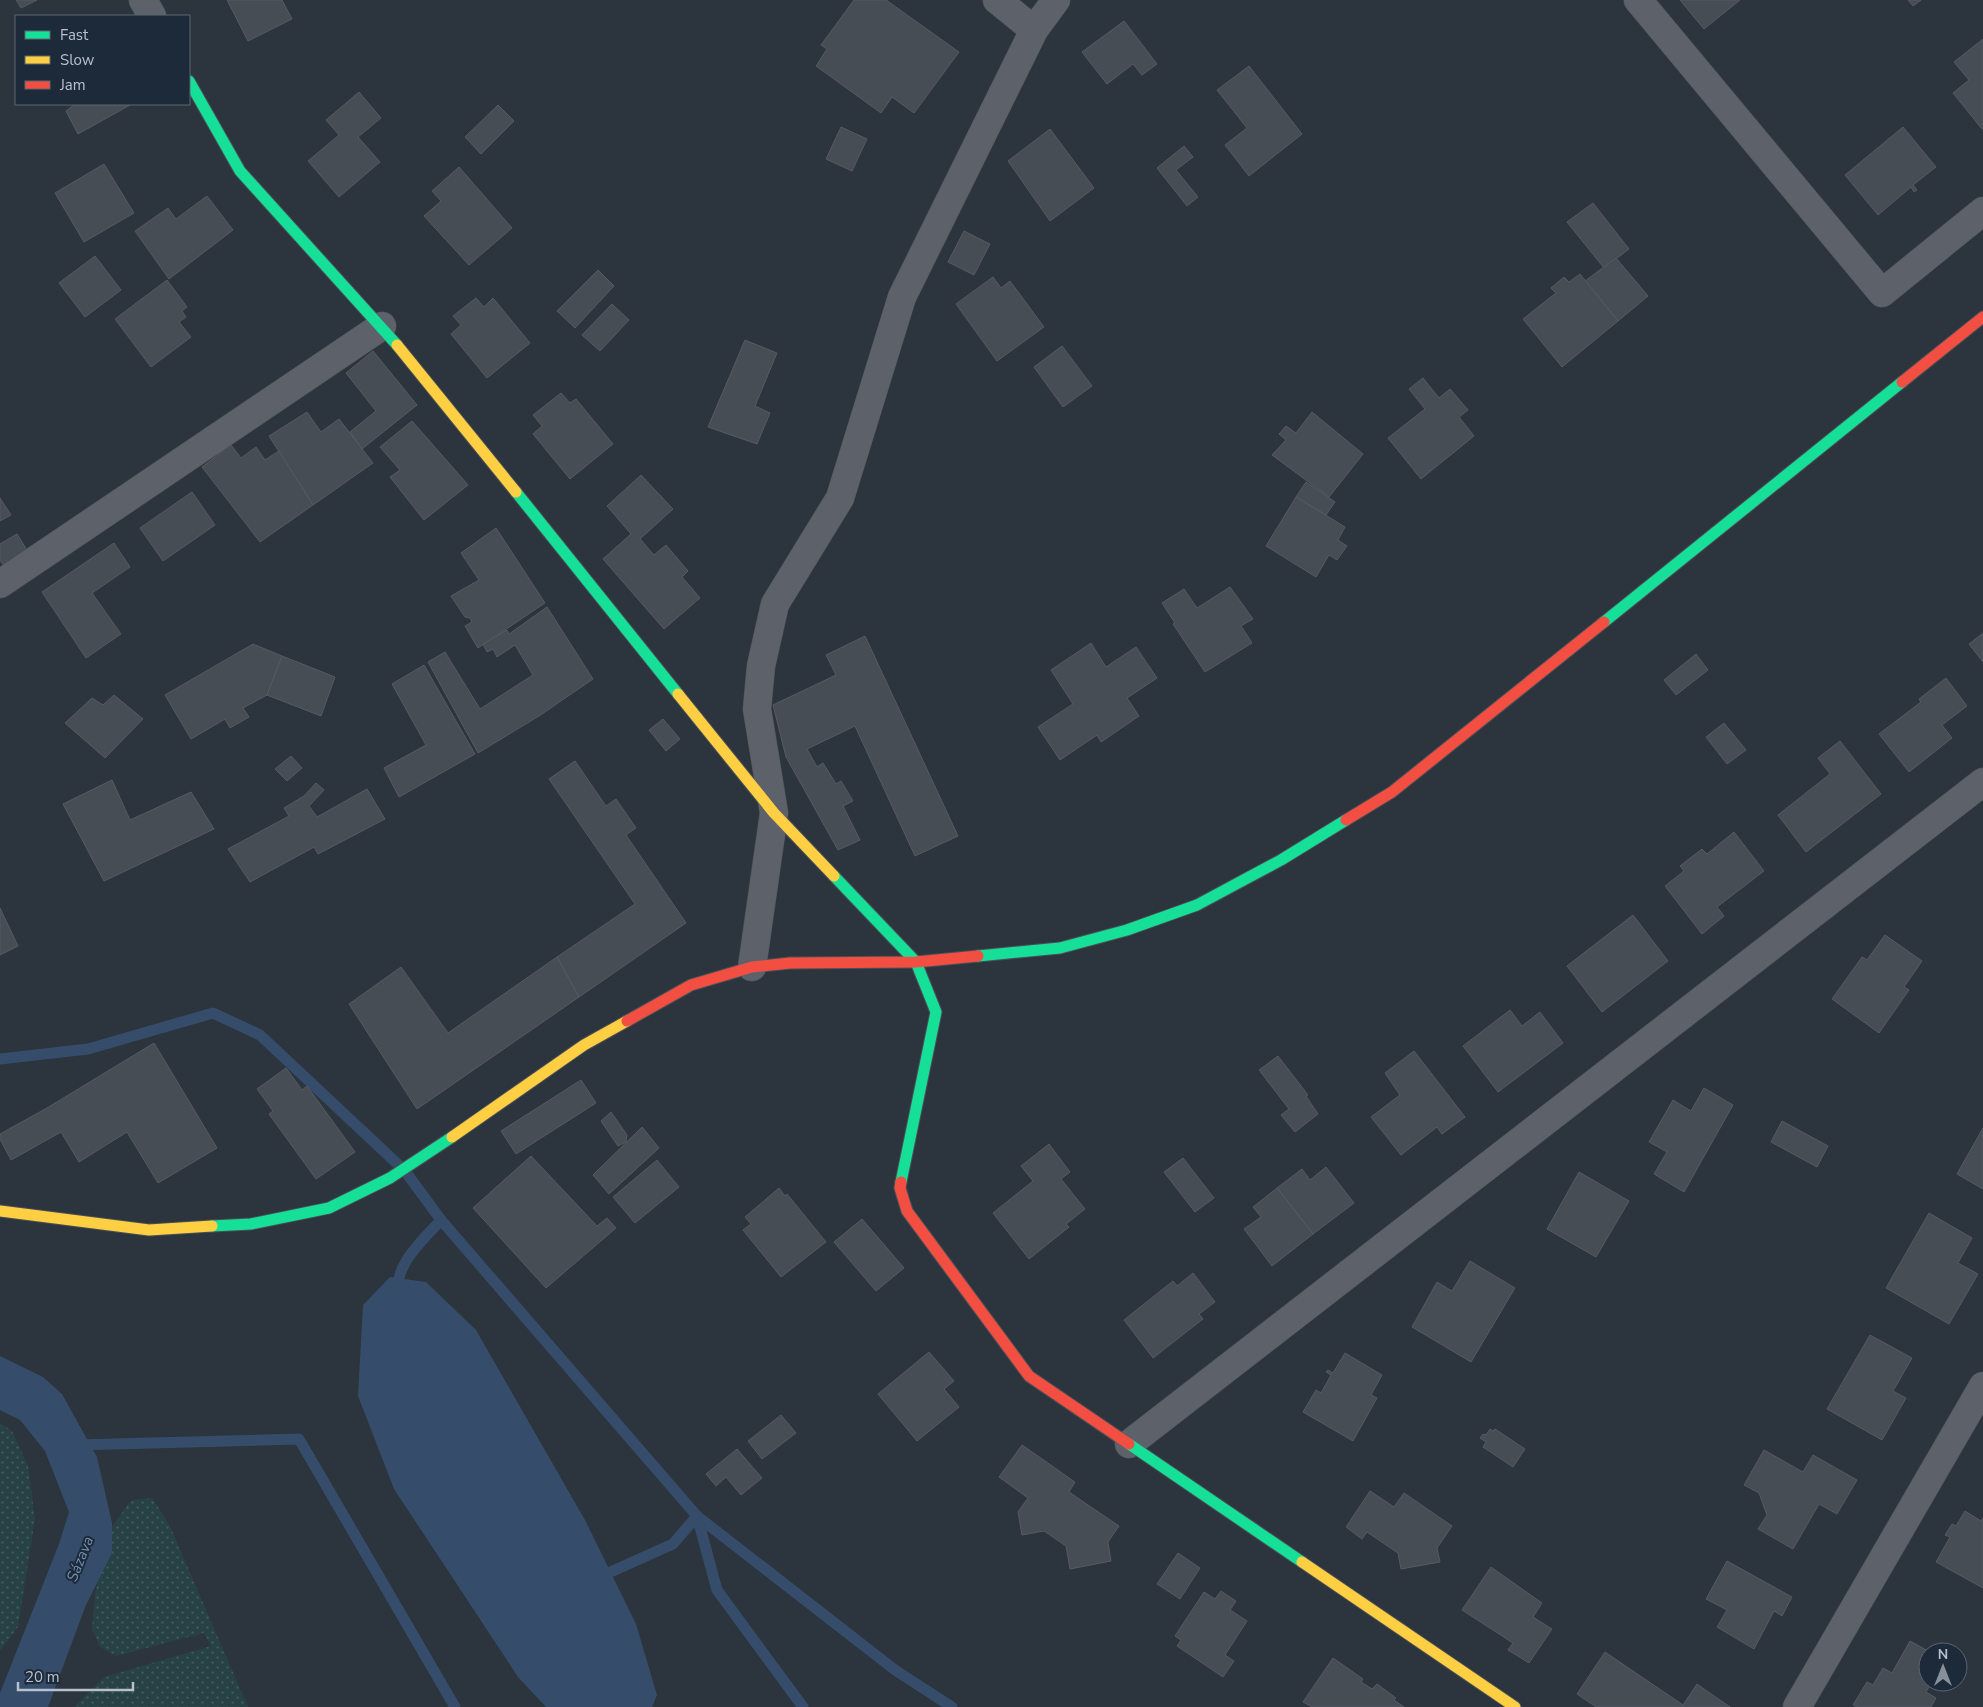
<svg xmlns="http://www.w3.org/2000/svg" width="1983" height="1707" viewBox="0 0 1983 1707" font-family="'Nunito Sans',sans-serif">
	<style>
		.grass { fill: url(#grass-dots) }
		.water { fill: #354d6a }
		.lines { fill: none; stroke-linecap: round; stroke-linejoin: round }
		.stream { stroke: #354d6a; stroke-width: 11 }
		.building { fill: #464d55; stroke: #545b64 }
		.street-casing { stroke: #4a5057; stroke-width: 29 }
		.fast-casing { stroke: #4a5057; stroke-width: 13 }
		.slow-casing { stroke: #4a5057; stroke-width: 13 }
		.jam-casing { stroke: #4a5057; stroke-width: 13 }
		.street { stroke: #5d626a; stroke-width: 28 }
		.fast { stroke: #16e098; stroke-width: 11 }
		.slow { stroke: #ffcf43; stroke-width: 11 }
		.jam { stroke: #f24e42; stroke-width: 11 }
		.labels { text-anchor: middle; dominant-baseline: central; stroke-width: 4; stroke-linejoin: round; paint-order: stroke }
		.water-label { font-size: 15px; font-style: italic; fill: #7392b4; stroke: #1d2a39 }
	</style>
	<defs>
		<pattern id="grass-dots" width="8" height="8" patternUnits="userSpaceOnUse" patternTransform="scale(1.25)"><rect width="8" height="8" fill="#274245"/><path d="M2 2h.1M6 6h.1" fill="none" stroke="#445c5f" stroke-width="1.8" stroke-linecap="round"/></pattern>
	</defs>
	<rect width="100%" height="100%" fill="#2c343d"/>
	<g class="grass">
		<path d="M 0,1423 L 12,1431 L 28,1466 L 35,1519 L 18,1627 L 0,1651 Z"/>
		<path d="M 152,1498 L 169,1524 L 248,1707 L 74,1707 L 104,1677 L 211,1646 L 204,1633 L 116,1656 L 100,1647 L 92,1629 L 95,1593 L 112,1527 L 131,1500 Z"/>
	</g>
	<g class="water">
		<path d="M 390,1277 L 426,1282 L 476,1330 L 585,1520 L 636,1624 L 657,1695 L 652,1707 L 546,1707 L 518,1677 L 394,1489 L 358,1396 L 363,1305 Z"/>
		<path d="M 0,1356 L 43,1377 L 62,1394 L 97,1457 L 112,1523 L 112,1553 L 86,1605 L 48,1707 L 0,1707 L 0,1693 L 59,1544 L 69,1512 L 45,1451 L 20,1420 L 0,1410 Z"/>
	</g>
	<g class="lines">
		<g class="stream">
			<path d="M 0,1059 L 88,1049 L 213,1013 L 260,1035 L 405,1171 L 441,1220 L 697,1516 L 895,1670 L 952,1707"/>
			<path d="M 401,1293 C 389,1269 427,1236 441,1220"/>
			<path d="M 76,1445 L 299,1439 L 455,1707"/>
			<path d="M 697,1516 L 717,1590 L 803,1707"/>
			<path d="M 597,1578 L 673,1544 L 697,1516"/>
		</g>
	</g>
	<g class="building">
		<path d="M 16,0 L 37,0 L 21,8 Z"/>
		<path d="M 227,0 L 282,0 L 292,19 L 248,41 Z"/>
		<path d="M 854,0 L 886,0 L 959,52 L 914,113 L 892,97 L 881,113 L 816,66 L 827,49 L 821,45 Z"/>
		<path d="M 1680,0 L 1740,0 L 1704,29 Z"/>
		<path d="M 1908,0 L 1921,0 L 1913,6 Z"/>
		<path d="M 1124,21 L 1157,64 L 1142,75 L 1133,64 L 1107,84 L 1082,52 Z"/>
		<path d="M 1983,39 L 1983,128 L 1982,129 L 1953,93 L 1969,80 L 1954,62 Z"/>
		<path d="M 1249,66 L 1302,134 L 1249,176 L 1225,145 L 1247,128 L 1217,90 Z"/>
		<path d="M 359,92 L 381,118 L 358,137 L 380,162 L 339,197 L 308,161 L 339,135 L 326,120 Z"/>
		<path d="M 75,104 L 130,104 L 130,105 L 78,134 L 66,111 Z"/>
		<path d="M 498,105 L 514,121 L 481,154 L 465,137 Z"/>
		<path d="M 841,127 L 867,139 L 852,171 L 826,159 Z"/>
		<path d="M 1903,127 L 1936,167 L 1913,185 L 1917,190 L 1914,192 L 1911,187 L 1878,215 L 1845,175 Z"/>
		<path d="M 1050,129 L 1094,188 L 1050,221 L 1008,161 Z"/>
		<path d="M 1184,146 L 1193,157 L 1176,170 L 1198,197 L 1187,206 L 1157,168 Z"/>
		<path d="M 104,164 L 134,213 L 84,242 L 55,193 Z"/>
		<path d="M 459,167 L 512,228 L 469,265 L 424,216 L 441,201 L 432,191 Z"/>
		<path d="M 207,196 L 233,230 L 169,279 L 135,231 L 168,208 L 176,219 Z"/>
		<path d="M 1593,203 L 1629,249 L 1604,268 L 1567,222 Z"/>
		<path d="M 964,231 L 990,244 L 974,275 L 948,262 Z"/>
		<path d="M 95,256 L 121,290 L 85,317 L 59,283 Z"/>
		<path d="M 1616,258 L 1648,296 L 1618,321 L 1585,281 Z"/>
		<path d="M 598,270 L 614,286 L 575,328 L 557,311 Z"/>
		<path d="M 1580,274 L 1618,321 L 1562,367 L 1523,319 L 1556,293 L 1551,288 L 1564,277 L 1569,282 Z"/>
		<path d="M 993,277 L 1001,288 L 1010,281 L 1044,327 L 997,361 L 956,304 Z"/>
		<path d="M 167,280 L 187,307 L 182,311 L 186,317 L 179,322 L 191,337 L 151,367 L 115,319 Z"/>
		<path d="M 476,298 L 484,307 L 493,298 L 530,343 L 487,378 L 451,334 L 461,325 L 453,316 Z"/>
		<path d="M 612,304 L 629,320 L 600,351 L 582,335 Z"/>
		<path d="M 745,340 L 777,353 L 755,406 L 770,413 L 757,444 L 708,427 Z"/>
		<path d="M 1062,346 L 1092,386 L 1063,407 L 1034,367 Z"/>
		<path d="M 373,351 L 417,405 L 362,449 L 350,432 L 376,411 L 346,373 Z"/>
		<path d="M 1423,378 L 1439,398 L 1450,389 L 1468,410 L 1459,417 L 1474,436 L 1421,479 L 1388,438 L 1425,409 L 1409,389 Z"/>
		<path d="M 561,393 L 570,403 L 576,399 L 613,444 L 570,479 L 533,434 L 542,426 L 533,415 Z"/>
		<path d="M 307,412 L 321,432 L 339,419 L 373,463 L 313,505 L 269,436 Z"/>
		<path d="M 1312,412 L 1363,454 L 1329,497 L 1272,455 L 1286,440 L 1279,434 L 1286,426 L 1296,433 Z"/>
		<path d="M 412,421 L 468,485 L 424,520 L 390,477 L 400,470 L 380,447 Z"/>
		<path d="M 231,445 L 241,458 L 256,447 L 265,460 L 279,451 L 313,505 L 260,542 L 202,467 Z"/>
		<path d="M 641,475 L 673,509 L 640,539 L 654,555 L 666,545 L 688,571 L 682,577 L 700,598 L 664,629 L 603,559 L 631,534 L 607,506 Z"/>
		<path d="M 1306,482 L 1335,502 L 1326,515 L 1296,497 Z"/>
		<path d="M 192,492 L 215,525 L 163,561 L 140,528 Z"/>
		<path d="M 1296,497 L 1345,527 L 1338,540 L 1347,546 L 1337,560 L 1329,555 L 1316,577 L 1266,546 Z"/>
		<path d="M 0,498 L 11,515 L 0,521 Z"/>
		<path d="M 496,528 L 545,603 L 478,648 L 465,626 L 472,622 L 470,618 L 465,617 L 451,596 L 479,580 L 461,553 Z"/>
		<path d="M 17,534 L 30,555 L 6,569 L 0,560 L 0,544 Z"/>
		<path d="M 114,543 L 130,567 L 92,593 L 121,634 L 86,658 L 42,592 Z"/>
		<path d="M 1230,587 L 1253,619 L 1241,626 L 1252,643 L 1205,672 L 1173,624 L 1175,623 L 1162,603 L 1184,589 L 1197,608 Z"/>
		<path d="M 547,607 L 593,679 L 539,716 L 478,753 L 428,662 L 445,652 L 480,709 L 533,675 L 515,645 L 497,657 L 493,649 L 487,652 L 483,644 L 507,630 L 509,634 Z"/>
		<path d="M 1983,633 L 1983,662 L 1969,644 Z"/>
		<path d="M 865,636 L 958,836 L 915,856 L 855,726 L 807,749 L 817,767 L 823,763 L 836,784 L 841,781 L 853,801 L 843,806 L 860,840 L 838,850 L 786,757 L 773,705 L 836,675 L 826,655 Z"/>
		<path d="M 1091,643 L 1106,667 L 1136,647 L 1157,678 L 1127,698 L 1139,716 L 1101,742 L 1097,735 L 1060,760 L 1038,727 L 1073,704 L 1051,670 Z"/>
		<path d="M 253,644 L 282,656 L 267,695 L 243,708 L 249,717 L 230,728 L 225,719 L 191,739 L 165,695 Z"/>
		<path d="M 1696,654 L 1708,670 L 1676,695 L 1664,680 Z"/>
		<path d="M 282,656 L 335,677 L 321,716 L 267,695 Z"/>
		<path d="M 424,665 L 475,754 L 399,797 L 384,768 L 426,745 L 392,684 Z"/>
		<path d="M 1946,678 L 1967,706 L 1942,725 L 1952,738 L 1909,772 L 1879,734 L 1921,702 L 1919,699 Z"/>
		<path d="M 114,695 L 143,719 L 105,758 L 65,723 L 92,698 L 103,705 Z"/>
		<path d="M 663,719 L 680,739 L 666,751 L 649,730 Z"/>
		<path d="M 1724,723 L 1746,750 L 1727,764 L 1706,737 Z"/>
		<path d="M 1840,741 L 1881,794 L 1806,852 L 1778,815 L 1830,774 L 1818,758 Z"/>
		<path d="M 291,756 L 302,768 L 287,781 L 275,769 Z"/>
		<path d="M 575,761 L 606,806 L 616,799 L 636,828 L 626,835 L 686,923 L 579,997 L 557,957 L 635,904 L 549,779 Z"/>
		<path d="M 112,780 L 130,820 L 191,792 L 214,829 L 104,881 L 63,804 Z"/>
		<path d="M 316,783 L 324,790 L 309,806 L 317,817 L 367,789 L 385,819 L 318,854 L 314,847 L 250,882 L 228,849 L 289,816 L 284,808 L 304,796 Z"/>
		<path d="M 1734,832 L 1764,871 L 1717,907 L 1724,916 L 1702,934 L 1665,886 L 1684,871 L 1680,866 L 1702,849 L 1707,854 Z"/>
		<path d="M 0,908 L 18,946 L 0,955 Z"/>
		<path d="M 1633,915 L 1668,961 L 1602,1012 L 1567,966 Z"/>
		<path d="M 1885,935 L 1922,961 L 1904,987 L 1909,990 L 1879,1033 L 1832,999 L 1862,957 L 1867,960 Z"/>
		<path d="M 557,957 L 579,997 L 417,1109 L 349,1004 L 401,967 L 448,1033 Z"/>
		<path d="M 1510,1010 L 1522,1026 L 1540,1012 L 1563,1043 L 1498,1092 L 1463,1046 Z"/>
		<path d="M 154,1043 L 217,1148 L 158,1183 L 127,1132 L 79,1162 L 61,1132 L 11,1160 L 0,1139 L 0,1134 L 47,1108 Z"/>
		<path d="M 1414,1051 L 1465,1117 L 1442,1134 L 1437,1127 L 1401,1155 L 1371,1117 L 1400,1095 L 1385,1073 Z"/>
		<path d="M 1278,1056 L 1308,1095 L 1306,1096 L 1318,1114 L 1295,1132 L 1281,1115 L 1289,1109 L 1259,1070 Z"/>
		<path d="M 286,1068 L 302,1090 L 307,1086 L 355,1152 L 316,1179 L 269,1114 L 273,1111 L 257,1089 Z"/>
		<path d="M 581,1080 L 596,1103 L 516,1154 L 501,1131 Z"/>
		<path d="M 1704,1088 L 1733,1105 L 1684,1192 L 1654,1174 L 1667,1152 L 1649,1142 L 1673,1100 L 1691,1111 Z"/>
		<path d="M 611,1112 L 627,1135 L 626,1142 L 618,1146 L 601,1121 Z"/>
		<path d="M 1782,1121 L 1828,1146 L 1817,1167 L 1771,1142 Z"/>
		<path d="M 642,1127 L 659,1148 L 609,1194 L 593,1175 Z"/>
		<path d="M 1983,1128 L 1983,1189 L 1957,1174 Z"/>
		<path d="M 1049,1144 L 1070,1172 L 1061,1179 L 1085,1209 L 1066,1224 L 1069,1227 L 1029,1259 L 993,1213 L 1033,1181 L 1021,1166 Z"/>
		<path d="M 531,1156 L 597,1226 L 607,1218 L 616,1228 L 546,1288 L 473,1208 Z"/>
		<path d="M 1183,1158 L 1214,1198 L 1195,1212 L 1164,1172 Z"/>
		<path d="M 657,1160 L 679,1187 L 635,1223 L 613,1197 Z"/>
		<path d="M 1326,1167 L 1354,1203 L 1313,1234 L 1277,1188 L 1302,1169 L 1310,1180 Z"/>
		<path d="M 1579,1172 L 1629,1201 L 1596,1257 L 1547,1229 Z"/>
		<path d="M 779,1188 L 785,1196 L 787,1194 L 826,1242 L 781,1277 L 743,1230 L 751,1224 L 745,1217 Z"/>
		<path d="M 1277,1188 L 1313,1234 L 1272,1266 L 1244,1229 L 1261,1217 L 1253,1207 Z"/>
		<path d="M 1929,1213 L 1972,1238 L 1958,1263 L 1978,1274 L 1949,1324 L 1886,1288 Z"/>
		<path d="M 862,1219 L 904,1268 L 876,1291 L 834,1242 Z"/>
		<path d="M 1470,1261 L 1515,1288 L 1471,1362 L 1412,1327 L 1437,1282 L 1452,1291 Z"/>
		<path d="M 1193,1273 L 1215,1302 L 1199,1314 L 1203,1319 L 1153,1358 L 1124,1320 L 1173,1281 L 1177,1286 Z"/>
		<path d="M 1870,1335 L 1912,1358 L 1893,1391 L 1906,1398 L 1882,1440 L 1827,1409 Z"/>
		<path d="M 929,1352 L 954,1381 L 944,1389 L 959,1407 L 917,1441 L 878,1394 Z"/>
		<path d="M 1345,1353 L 1382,1375 L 1371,1395 L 1377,1398 L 1353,1441 L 1303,1412 L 1316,1390 L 1321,1393 L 1331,1375 L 1326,1372 L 1328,1370 L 1333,1373 Z"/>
		<path d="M 781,1415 L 796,1433 L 762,1459 L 748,1441 Z"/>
		<path d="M 1490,1429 L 1493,1431 L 1495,1429 L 1525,1449 L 1513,1467 L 1483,1447 L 1486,1442 L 1480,1438 L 1483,1434 L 1486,1435 Z"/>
		<path d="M 1022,1445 L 1075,1482 L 1069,1492 L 1119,1526 L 1108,1542 L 1111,1561 L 1070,1569 L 1066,1546 L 1044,1531 L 1022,1535 L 1018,1512 L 1028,1498 L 999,1477 Z"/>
		<path d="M 737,1449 L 762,1478 L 741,1495 L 726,1477 L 716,1486 L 706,1474 Z"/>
		<path d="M 1764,1450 L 1803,1472 L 1813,1455 L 1857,1480 L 1837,1514 L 1819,1504 L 1793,1549 L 1758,1529 L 1767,1515 L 1759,1493 L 1744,1485 Z"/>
		<path d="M 1370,1491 L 1394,1507 L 1404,1493 L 1452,1526 L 1437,1548 L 1440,1562 L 1401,1569 L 1398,1553 L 1367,1532 L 1362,1539 L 1346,1527 Z"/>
		<path d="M 1965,1511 L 1981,1521 L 1983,1518 L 1983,1588 L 1936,1562 L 1950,1537 L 1945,1535 L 1952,1524 L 1956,1526 Z"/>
		<path d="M 1178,1553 L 1200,1568 L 1180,1599 L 1157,1584 Z"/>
		<path d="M 1727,1561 L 1792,1597 L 1782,1616 L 1774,1611 L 1754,1649 L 1717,1627 L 1727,1610 L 1706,1599 Z"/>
		<path d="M 1491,1567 L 1542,1603 L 1533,1617 L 1552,1629 L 1529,1663 L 1508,1650 L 1513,1643 L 1462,1610 Z"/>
		<path d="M 1221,1591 L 1236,1601 L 1230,1610 L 1247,1621 L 1225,1655 L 1234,1661 L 1223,1677 L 1177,1646 L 1181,1640 L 1175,1636 L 1204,1592 L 1215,1599 Z"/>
		<path d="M 1910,1641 L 1930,1652 L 1928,1652 L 1928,1682 L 1932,1682 L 1926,1692 L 1936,1698 L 1931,1707 L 1857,1707 L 1853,1705 L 1867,1682 L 1873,1685 L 1883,1668 L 1892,1673 Z"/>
		<path d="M 1605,1652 L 1683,1705 L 1697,1684 L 1730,1707 L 1596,1707 L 1577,1694 Z"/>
		<path d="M 1333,1658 L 1363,1679 L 1361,1682 L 1372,1689 L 1377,1684 L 1396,1698 L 1394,1700 L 1404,1707 L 1312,1707 L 1303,1702 Z"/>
	</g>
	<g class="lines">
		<g class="street-casing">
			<g id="street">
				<path d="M 143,0 L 152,16"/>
				<path d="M 997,0 L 1034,30"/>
				<path d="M 1638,0 L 1882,293 L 1983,211"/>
				<path d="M 0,584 L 382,326"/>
				<path d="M 752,967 L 774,813 L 757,709 L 761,666 L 775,604 L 840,498 L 902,297 L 1034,30 L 1056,0"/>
				<path d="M 1129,1444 L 1983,782"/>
				<path d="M 1797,1707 L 1983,1386"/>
			</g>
		</g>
		<g class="fast-casing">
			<g id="fast">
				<path d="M 189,81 L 240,171 L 397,345"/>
				<path d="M 516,492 L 678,694"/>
				<path d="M 1604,622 L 1902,382"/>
				<path d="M 834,876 L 916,962 L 936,1012 L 901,1182"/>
				<path d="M 978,956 L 1060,948 L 1127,930 L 1197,905 L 1281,860 L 1346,820"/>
				<path d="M 212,1226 L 251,1224 L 329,1208 L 390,1178 L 452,1137"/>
				<path d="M 1129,1444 L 1302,1562"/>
			</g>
		</g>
		<g class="slow-casing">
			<g id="slow">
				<path d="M 397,345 L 516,492"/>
				<path d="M 678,694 L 774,813 L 834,876"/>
				<path d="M 452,1137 L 584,1045 L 627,1021"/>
				<path d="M 0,1211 L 149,1230 L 212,1226"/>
				<path d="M 1302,1562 L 1515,1707"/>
			</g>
		</g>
		<g class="jam-casing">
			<g id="jam">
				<path d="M 1902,382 L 1983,317"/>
				<path d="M 1346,820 L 1392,792 L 1604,622"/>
				<path d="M 627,1021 L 691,985 L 752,967 L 790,963 L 916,962 L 978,956"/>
				<path d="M 901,1182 L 900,1188 L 907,1211 L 1029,1376 L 1129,1444"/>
			</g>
		</g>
		<use href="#street" class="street"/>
		<use href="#fast" class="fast"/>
		<use href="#slow" class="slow"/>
		<use href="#jam" class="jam"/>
	</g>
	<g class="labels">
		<g class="water-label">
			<text transform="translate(80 1559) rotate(-68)">Sázava</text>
		</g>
	</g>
	<rect x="15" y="15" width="175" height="90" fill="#1d2a39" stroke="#5a6675"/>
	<rect x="25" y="31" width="25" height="8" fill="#16e098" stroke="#5a6675"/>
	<text x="60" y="40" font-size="15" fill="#b6c0ce">Fast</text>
	<rect x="25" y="56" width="25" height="8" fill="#ffcf43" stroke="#5a6675"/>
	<text x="60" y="65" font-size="15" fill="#b6c0ce">Slow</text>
	<rect x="25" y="81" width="25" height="8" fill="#f24e42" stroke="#5a6675"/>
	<text x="60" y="90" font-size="15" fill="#b6c0ce">Jam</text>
	<g transform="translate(1943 1667)"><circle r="24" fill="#1d2a39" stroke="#5a6675"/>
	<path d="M0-4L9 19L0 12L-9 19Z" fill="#868f9b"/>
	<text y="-8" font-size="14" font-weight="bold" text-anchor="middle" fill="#b6c0ce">N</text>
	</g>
	<path d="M18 1682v8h115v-8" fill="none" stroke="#b6c0ce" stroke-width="2.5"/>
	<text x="25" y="1682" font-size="15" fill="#b6c0ce" stroke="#1d2a39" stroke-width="4" paint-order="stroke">20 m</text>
</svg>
